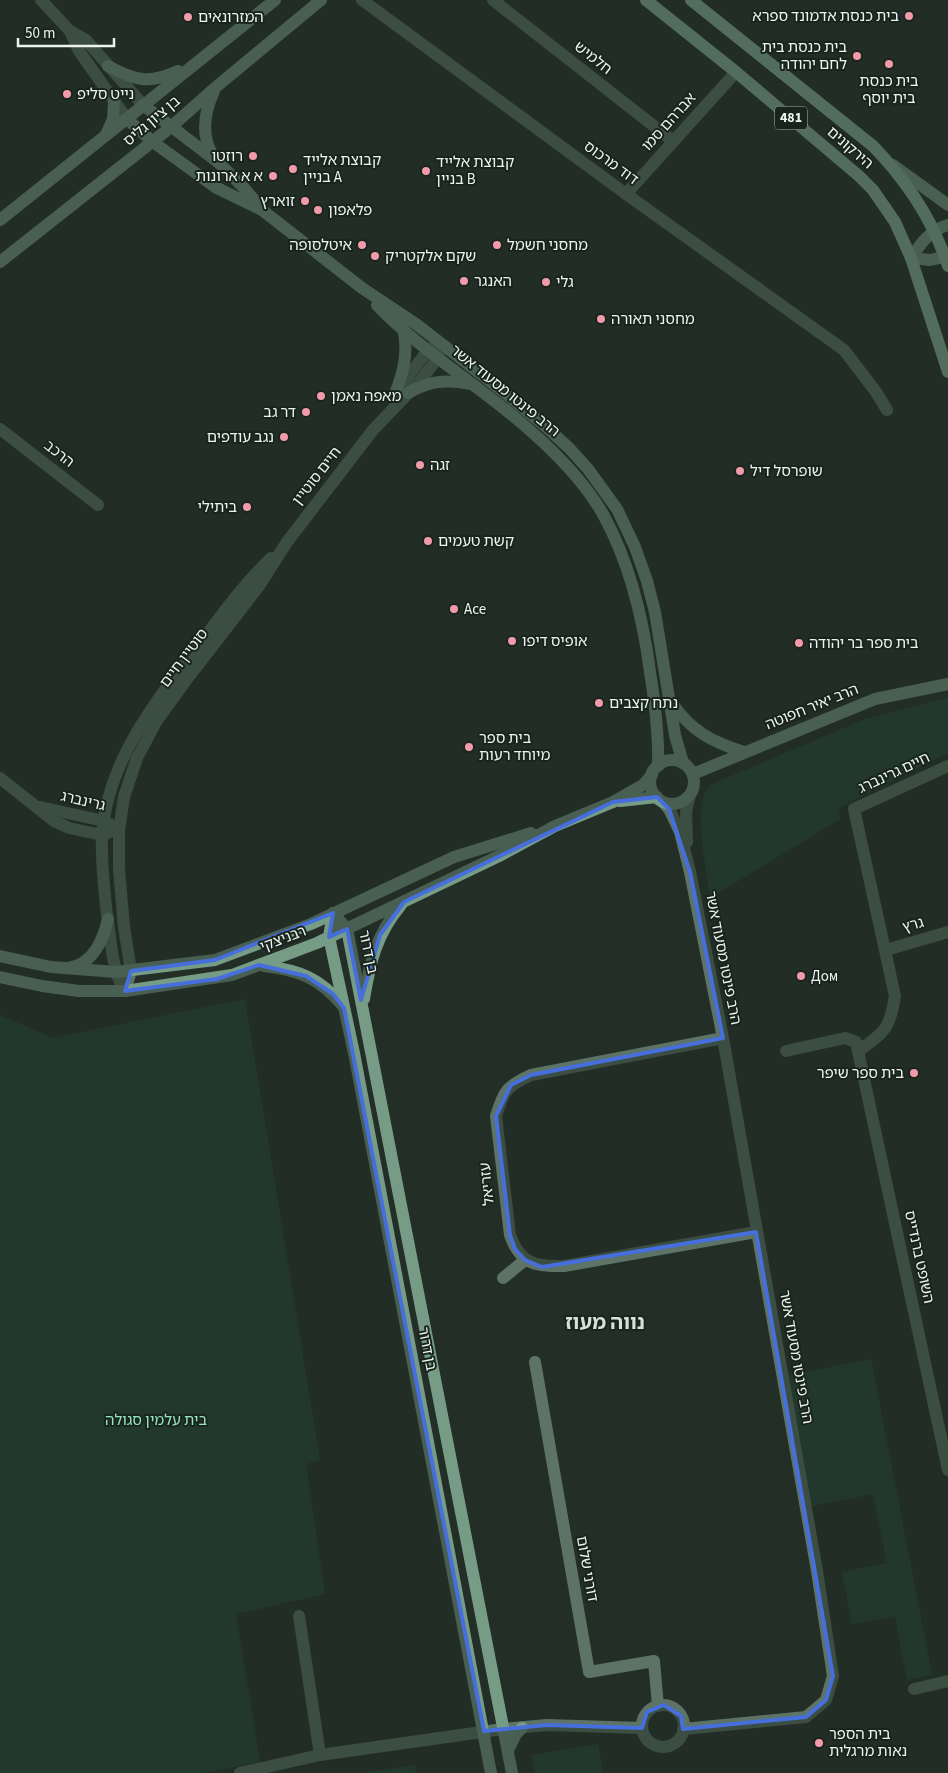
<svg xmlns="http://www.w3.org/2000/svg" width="948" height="1773" viewBox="0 0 948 1773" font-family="'Source Sans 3','Noto Sans Hebrew',sans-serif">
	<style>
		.green { fill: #244633 }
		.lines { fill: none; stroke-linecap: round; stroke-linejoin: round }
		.street { stroke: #5c7365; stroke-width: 12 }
		.secondary { stroke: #779c86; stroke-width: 12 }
		.primary { stroke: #8cbb9f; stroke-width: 12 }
		.marked { fill: none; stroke: #466fdd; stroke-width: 4; stroke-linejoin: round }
		.poi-dot { fill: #f39aaa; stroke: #19241e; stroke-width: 2 }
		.labels { text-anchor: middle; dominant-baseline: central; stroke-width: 4; stroke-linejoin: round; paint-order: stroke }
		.shield { fill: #19241e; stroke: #adb6b0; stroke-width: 1 }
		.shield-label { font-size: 14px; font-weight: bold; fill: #ecf4ef }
		.poi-label { font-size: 15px; fill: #ecf4ef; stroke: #19241e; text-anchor: start }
		.street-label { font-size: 15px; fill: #ecf4ef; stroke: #19241e }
		.park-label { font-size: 15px; fill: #93e7b8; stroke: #19241e }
		.district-label { font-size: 20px; font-weight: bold; fill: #d4e2d9; stroke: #19241e }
	</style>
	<rect width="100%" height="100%" fill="#232e27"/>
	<g class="green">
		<path d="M 948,698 L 948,753 L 839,808 L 840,819 L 710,898 C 707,872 695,817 705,793 C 706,790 710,787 712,784 L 865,719 Z"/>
		<path d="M 245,999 L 320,1460 L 306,1464 L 325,1594 L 236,1614 L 260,1762 L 203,1773 L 0,1773 L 0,1015 L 53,1038 Z"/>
		<path d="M 871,1359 L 932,1675 L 907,1680 L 895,1616 L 852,1624 L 842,1572 L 887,1563 L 873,1494 L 811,1506 L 786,1376 Z"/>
		<path d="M 598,1744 L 603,1773 L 535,1773 L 532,1755 Z"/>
		<path d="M 415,1765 L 416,1773 L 363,1773 Z"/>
	</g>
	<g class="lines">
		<g class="street">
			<path d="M 41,0 L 70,31 L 86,40 L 143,105"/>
			<path d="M 362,0 L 626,194 L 844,350 L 876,392 L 887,410"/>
			<path d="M 493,0 L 673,141"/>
			<path d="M 70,31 L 79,51 L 127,119"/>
			<path d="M 626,194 L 736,72"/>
			<path d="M 397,391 L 428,350 L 437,345"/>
			<path d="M 0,429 L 98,505"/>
			<path d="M 948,766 L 854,809 L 895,996 C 890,1029 885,1032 858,1051 L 948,1470"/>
			<path d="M 0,778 L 54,821 L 69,828 L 102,835 L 110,832"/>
			<path d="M 663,802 L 669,809 L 680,832 L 690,872 L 723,1038 L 817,1571 L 833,1676 L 826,1700 L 806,1717 L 683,1729"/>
			<path d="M 40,807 L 104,821 L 110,824"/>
			<path d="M 687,842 L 686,812 L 690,795"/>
			<path d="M 886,950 L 948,932"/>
			<path d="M 125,991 L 131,971 L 124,927 L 119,869 L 119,830 L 124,797 L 137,758 L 156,722 L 187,679 L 259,586 L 287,542 L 373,430 L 419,382 L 438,358 L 440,347"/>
			<path d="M 125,991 C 122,985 117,978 116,971 C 111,953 110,933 107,915 C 104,889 101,862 102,835 C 107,763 154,703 196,649 C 219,618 243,585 271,558"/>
			<path d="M 723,1038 L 531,1075 C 507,1086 504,1090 496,1116 L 510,1235 C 520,1264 536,1267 564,1266 L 756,1232"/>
			<path d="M 786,1051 L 845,1038 L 856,1042 L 858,1051"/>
			<path d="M 503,1278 L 525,1260"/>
			<path d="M 535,1362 L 589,1672 L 654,1661 L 658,1706"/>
			<path d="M 299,1616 L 320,1755 L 503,1729 L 547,1725 L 642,1728"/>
			<path d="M 914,1689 L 948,1681"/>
			<circle cx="663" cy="1726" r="21"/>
			<path d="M 240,1773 L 320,1755"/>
		</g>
		<g class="secondary">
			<path d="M 108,66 C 135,81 150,84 178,71"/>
			<path d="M 143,105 L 219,163 L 245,189 L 259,206"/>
			<path d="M 127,119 L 153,142 L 215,187 L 262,210 L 362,288 L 416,324 L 496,386 L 544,425 L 569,448 L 588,469 L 617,509 L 635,547 L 647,581 L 655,612 L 675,735 L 683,763"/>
			<path d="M 106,135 L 113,119 L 114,102"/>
			<path d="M 214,157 C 200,136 204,113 214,91"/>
			<path d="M 893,165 L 948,205"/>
			<path d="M 0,220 L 275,0"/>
			<path d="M 948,225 C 930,230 921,243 911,258 L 930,260 L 948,256"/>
			<path d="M 0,262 L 171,127 L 216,87 L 321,0"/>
			<path d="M 377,305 C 419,349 472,381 518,420 C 549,446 584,480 604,516 C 630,564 643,618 650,672 C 655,703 659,734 658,766"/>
			<path d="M 408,393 C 429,381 446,379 470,384"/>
			<path d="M 395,394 C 403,373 408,355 404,332"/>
			<path d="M 672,703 C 691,731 712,742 744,752"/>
			<circle cx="672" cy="782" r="22"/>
			<path d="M 693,774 L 875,699 L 948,684"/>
			<path d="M 620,801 L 657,797"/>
			<path d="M 333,913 L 347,929 L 512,1773"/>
			<path d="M 333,913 L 329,937 L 354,1053 L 491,1773"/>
			<path d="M 0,956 L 51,967 L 116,972 L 215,960 L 311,924 L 454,857 L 531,833"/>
			<path d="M 264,966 C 299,970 320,978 343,1006"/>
			<path d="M 69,968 C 94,963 103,940 108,919"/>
			<path d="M 0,977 L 42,986 L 79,991 L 125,991 L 232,975 L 317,943 L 501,855 L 555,826 L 613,802 L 643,785 L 652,775"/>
			<path d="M 364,999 C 370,962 376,935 401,905"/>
			<path d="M 508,1750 L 516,1734 L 522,1728"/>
		</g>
		<g class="primary">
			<path d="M 646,0 L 736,72 L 859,176 L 873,190 L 895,222 L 911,258 L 948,372"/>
			<path d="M 691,0 L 873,146 C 906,180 933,220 948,266"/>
		</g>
	</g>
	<path d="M0 0H948V1773H0ZM 657,797 L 669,809 L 690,872 L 723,1038 L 531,1075 L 511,1085 L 496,1116 L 510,1235 L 515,1249 L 525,1260 L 542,1267 L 756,1232 L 833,1676 L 826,1700 L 806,1717 L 683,1729 L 681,1716 L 664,1705 L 647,1712 L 642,1728 L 547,1725 L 484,1731 L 344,1008 L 333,994 L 306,976 L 259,965 L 217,979 L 125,991 L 131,971 L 215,960 L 333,913 L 329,937 L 347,929 L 361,1000 L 380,935 L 404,902 L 613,802 Z" fill="#232e27" fill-opacity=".55" fill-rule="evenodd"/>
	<path class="marked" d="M 657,797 L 669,809 L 690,872 L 723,1038 L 531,1075 L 511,1085 L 496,1116 L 510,1235 L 515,1249 L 525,1260 L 542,1267 L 756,1232 L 833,1676 L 826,1700 L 806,1717 L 683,1729 L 681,1716 L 664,1705 L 647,1712 L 642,1728 L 547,1725 L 484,1731 L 344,1008 L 333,994 L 306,976 L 259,965 L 217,979 L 125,991 L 131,971 L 215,960 L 333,913 L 329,937 L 347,929 L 361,1000 L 380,935 L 404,902 L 613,802 Z"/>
	<g class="poi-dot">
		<circle cx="909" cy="16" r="5"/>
		<circle cx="188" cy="17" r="5"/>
		<circle cx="857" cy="56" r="5"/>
		<circle cx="889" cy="64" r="5"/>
		<circle cx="67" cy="94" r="5"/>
		<circle cx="253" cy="156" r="5"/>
		<circle cx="293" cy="169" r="5"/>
		<circle cx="426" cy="171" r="5"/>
		<circle cx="273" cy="176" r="5"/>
		<circle cx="305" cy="201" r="5"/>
		<circle cx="318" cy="210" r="5"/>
		<circle cx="362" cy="245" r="5"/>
		<circle cx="497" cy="245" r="5"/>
		<circle cx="375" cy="256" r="5"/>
		<circle cx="464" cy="281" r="5"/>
		<circle cx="546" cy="282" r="5"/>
		<circle cx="601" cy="319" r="5"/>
		<circle cx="321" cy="396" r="5"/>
		<circle cx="306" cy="412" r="5"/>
		<circle cx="284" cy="437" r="5"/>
		<circle cx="420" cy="465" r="5"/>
		<circle cx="740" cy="471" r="5"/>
		<circle cx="247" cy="507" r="5"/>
		<circle cx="428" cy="541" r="5"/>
		<circle cx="454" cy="609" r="5"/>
		<circle cx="512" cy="641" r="5"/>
		<circle cx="799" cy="643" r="5"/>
		<circle cx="599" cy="703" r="5"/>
		<circle cx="469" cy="747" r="5"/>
		<circle cx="801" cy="976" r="5"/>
		<circle cx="914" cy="1073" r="5"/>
		<circle cx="819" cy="1743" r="5"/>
	</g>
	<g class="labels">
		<rect class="shield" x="775" y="106.5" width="32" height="23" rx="4"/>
		<g class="shield-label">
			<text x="791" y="118">481</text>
		</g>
		<g class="poi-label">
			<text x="899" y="16" text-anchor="end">בית כנסת אדמונד ספרא</text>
			<text x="198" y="17">המזרונאים</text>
			<text x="847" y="47" text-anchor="end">בית כנסת בית<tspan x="847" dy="17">לחם יהודה</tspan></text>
			<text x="889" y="81" text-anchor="middle">בית כנסת<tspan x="889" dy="17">בית יוסף</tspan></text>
			<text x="77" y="94">נייט סליפ</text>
			<text x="243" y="156" text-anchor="end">רוזטו</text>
			<text x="303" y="160">קבוצת אלייד<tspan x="303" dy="17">בניין A</tspan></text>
			<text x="436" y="162">קבוצת אלייד<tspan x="436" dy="17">בניין B</tspan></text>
			<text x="263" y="176" text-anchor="end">א א ארונות</text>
			<text x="295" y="201" text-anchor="end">זוארץ</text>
			<text x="328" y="210">פלאפון</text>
			<text x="352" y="245" text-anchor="end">איטלסופה</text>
			<text x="507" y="245">מחסני חשמל</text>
			<text x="385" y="256">שקם אלקטריק</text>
			<text x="474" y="281">האנגר</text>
			<text x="556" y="282">גלי</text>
			<text x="611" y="319">מחסני תאורה</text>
			<text x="331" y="396">מאפה נאמן</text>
			<text x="296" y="412" text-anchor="end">דר גב</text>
			<text x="274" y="437" text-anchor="end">נגב עודפים</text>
			<text x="430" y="465">זגה</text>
			<text x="750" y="471">שופרסל דיל</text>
			<text x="237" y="507" text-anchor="end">ביתילי</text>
			<text x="438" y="541">קשת טעמים</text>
			<text x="464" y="609">Ace</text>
			<text x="522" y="641">אופיס דיפו</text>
			<text x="809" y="643">בית ספר בר יהודה</text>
			<text x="609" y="703">נתח קצבים</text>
			<text x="479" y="738">בית ספר<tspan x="479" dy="17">מיוחד רעות</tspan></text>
			<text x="811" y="976">Дом</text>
			<text x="904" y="1073" text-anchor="end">בית ספר שיפר</text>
			<text x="829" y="1734">בית הספר<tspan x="829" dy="17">נאות מרגלית</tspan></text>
		</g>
		<g class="street-label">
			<text transform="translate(593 58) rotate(38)">חלמיש</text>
			<text transform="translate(152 121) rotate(-40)">בן ציון גליס</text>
			<text transform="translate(669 122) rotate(-48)">אברהם סמו</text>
			<text transform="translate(850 148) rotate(41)">הירקונים</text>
			<text transform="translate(611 163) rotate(36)">דוד מרכוס</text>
			<text transform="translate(505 391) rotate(39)">הרב פינטו מסעוד אשר</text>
			<text transform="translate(59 454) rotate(38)">הרכב</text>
			<text transform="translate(317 476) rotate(-52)">חיים סוטיין</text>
			<text transform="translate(184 658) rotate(-53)">סוטיין חיים</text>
			<text transform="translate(812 707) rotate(-22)">הרב יאיר חפוטה</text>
			<text transform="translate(894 773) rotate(-25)">חיים גרינברג</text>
			<text transform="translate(83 801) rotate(13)">גרינברג</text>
			<text transform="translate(913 925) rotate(-16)">גרץ</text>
			<text transform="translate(283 939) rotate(-21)">רבניצקי</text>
			<text transform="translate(368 952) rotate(78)">בן דרור</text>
			<text transform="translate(723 958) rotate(79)">הרב פינטו מסעוד אשר</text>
			<text transform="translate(487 1184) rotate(-96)">עזריאל</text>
			<text transform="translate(919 1257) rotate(78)">השופט ברנדייס</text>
			<text transform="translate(427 1349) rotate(79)">בן דרור</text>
			<text transform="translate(796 1357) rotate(80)">הרב פינטו מסעוד אשר</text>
			<text transform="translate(587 1569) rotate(80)">דורני שלום</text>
		</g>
		<g class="park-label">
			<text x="156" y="1420">בית עלמין סגולה</text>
		</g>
		<g class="district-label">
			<text x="605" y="1323">נווה מעוז</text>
		</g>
	</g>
	<path d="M18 38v8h96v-8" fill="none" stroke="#ecf4ef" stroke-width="2.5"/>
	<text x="25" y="38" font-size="15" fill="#ecf4ef" stroke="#19241e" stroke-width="4" paint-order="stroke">50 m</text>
</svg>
